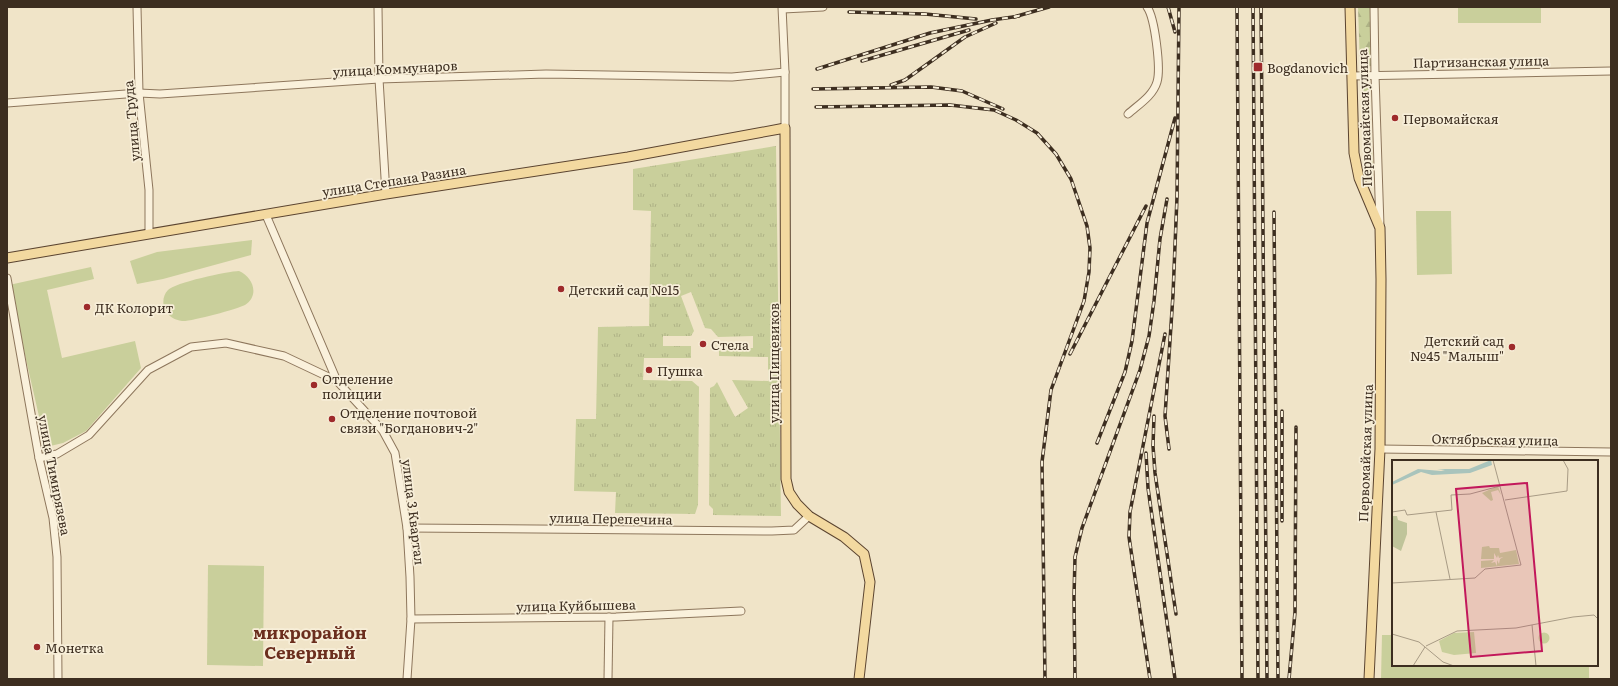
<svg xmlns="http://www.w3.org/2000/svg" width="1618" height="686" viewBox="0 0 1618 686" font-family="Literata,serif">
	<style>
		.grass { fill: url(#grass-tufts) }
		.forest { fill: url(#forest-firs) }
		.park { fill: #c9cf9b }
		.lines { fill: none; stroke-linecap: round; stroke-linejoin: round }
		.minor-casing { stroke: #8d765c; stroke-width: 9 }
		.major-casing { stroke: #5b4430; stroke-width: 11 }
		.minor { stroke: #faf1dc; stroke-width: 7 }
		.major { stroke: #f3d9a0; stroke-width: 9 }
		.rail-casing { stroke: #3d2e20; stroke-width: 3.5 }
		.rail { stroke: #f7eed8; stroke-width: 2; stroke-dasharray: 6; stroke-linecap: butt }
		.poi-dot { fill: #9e2a2b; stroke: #f7eed8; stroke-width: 1.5 }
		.labels { text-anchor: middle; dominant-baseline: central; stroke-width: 3.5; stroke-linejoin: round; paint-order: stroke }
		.street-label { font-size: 13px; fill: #3d2e20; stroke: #f7eed8 }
		.poi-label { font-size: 13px; fill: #3d2e20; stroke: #f7eed8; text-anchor: start }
		.district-label { font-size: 17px; font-weight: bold; fill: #6b2e1e; stroke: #f7eed8 }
		.inset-road { fill: none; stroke: #a89b85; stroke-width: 1 }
		.view { fill: #c2185b; fill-opacity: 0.15; stroke: #c2185b; stroke-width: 2 }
		.inset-edge { fill: none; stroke: #3d2e20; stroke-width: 2 }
	</style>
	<defs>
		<pattern id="grass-tufts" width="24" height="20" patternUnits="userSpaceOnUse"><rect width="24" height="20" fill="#c9cf9b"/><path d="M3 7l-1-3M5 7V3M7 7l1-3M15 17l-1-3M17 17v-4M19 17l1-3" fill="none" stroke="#aeb285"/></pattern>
		<pattern id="forest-firs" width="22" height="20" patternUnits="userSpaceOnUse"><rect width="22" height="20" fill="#c9cf9b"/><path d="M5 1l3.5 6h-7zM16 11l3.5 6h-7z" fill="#aeb285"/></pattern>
	</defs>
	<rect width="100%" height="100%" fill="#f0e4c8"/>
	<path class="grass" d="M 776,146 L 781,516 L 713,515 L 713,509 L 709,505 L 710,388 L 714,386 L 717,382 L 735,417 L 748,408 L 732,380 L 768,381 L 768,357 L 719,356 L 719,348 L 753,348 L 753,336 L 718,337 L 711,329 L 705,328 L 691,292 L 681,296 L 694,331 L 691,336 L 663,336 L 663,346 L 691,346 L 691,358 L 644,358 L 643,380 L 692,381 L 699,387 L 698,505 L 695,514 L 615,513 L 616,492 L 574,491 L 576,419 L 596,419 L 598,327 L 649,326 L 651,211 L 633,210 L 633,169 Z"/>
	<g class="forest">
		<path d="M 1358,7 L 1370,7 L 1371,66 L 1360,67 Z"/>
		<path d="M 1361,88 L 1369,88 L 1373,171 L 1366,171 Z"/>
	</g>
	<g class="park">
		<rect x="1458" y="7" width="83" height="16"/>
		<path d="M 1416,211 L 1451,211 L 1452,274 L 1417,275 Z"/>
		<path d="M 252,240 L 251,255 L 163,279 L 137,284 L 130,261 L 157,252 Z"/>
		<path d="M 91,267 L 94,279 L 47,290 L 62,358 L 135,341 L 141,368 L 86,431 L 63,443 L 46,447 L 9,285 Z"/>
		<path d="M 239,271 C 253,277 260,295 245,305 C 237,309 190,322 182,321 C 175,320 169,317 165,310 C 162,303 163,295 168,290 C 174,283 228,271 239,271 Z"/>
		<path d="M 208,565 L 264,566 L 263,666 L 207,665 Z"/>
		<path d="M 1382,635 L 1393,635 L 1393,665 L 1589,665 L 1589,679 L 1381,679 Z"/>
	</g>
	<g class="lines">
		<g class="minor-casing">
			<g id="minor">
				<path d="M 137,7 L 139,93 L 149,190 L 149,233"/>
				<path d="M 378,7 L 379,79 L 386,194"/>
				<path d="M 782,7 L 785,72 L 785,128"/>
				<path d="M 1374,7 L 1375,75 L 1380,226"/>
				<path d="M 783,9 L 823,7"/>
				<path d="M 1352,76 L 1611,71"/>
				<path d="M 7,103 L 139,93 L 160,94 L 379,79 L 546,74 L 732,77 L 785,72"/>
				<path d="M 1128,114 C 1138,105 1153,96 1157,82 C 1161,69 1155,18 1147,7"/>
				<path d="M 266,215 L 337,381 L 383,431 L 395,453 L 407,528 L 410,577 L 411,619 L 407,679"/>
				<path d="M 7,278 L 39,458 L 53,518 L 57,557 L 58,679"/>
				<path d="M 1380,449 L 1611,452"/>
				<path d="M 39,458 L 57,454 L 89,435 L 148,370 L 191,347 L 226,343 L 284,356 L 337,381"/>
				<path d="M 407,528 L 772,531 L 794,530 L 809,516"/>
				<path d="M 411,619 L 616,617 L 741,611"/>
				<path d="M 608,679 L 609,617"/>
			</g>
		</g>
		<g class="major-casing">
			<g id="major">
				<path d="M 1350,7 L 1354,153 L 1359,178 L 1380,228 L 1381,279 L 1380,449 L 1369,679"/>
				<path d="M 7,258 L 386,194 L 628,157 L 785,128 L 786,479 L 789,492 L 797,504 L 809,516 L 844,537 L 864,554 L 870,582 L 859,679"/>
			</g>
		</g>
		<use href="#minor" class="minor"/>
		<use href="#major" class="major"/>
		<g class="rail-casing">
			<g id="rail">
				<path d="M 1168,7 L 1175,32"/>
				<path d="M 1237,7 L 1242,679"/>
				<path d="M 1253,7 L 1258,679"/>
				<path d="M 1261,7 L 1267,679"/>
				<path d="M 849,12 L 925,14 L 976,19"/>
				<path d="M 1014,17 L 1049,7"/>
				<path d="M 862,61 L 969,30"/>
				<path d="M 817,69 L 930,33 L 992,20 L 1019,16"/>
				<path d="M 891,85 L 905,80 L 965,37 L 996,23"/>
				<path d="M 813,89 L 931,87 L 962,91 L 1003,109"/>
				<path d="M 816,107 L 950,105 L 994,110 L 1016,120 L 1037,133 L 1056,154 L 1071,179 L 1087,226 L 1090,248 L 1089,272 L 1084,301 L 1051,390 L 1042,462 L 1045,679"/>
				<path d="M 1274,212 L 1278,679"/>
				<path d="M 1070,354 L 1146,206"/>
				<path d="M 1282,411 L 1282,521"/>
				<path d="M 1154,416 L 1153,446 L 1155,473 L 1176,614"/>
				<path d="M 1097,443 L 1125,372 L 1132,341 L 1147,223 L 1175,118"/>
				<path d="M 1169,449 L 1165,416 L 1173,295 L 1177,197 L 1179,7"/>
				<path d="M 1146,453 L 1148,488 L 1175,679"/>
				<path d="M 1075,679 L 1074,597 L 1075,557 L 1082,528 L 1140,370 L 1149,336 L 1154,301 L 1160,239 L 1167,199"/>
				<path d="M 1150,679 L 1129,537 L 1130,512 L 1165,334"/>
				<path d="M 1289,679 L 1295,612 L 1296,427"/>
			</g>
		</g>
		<use href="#rail" class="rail"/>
	</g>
	<g class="poi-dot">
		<rect x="1253" y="62" width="10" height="10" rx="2"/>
		<circle cx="1395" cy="118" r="4"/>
		<circle cx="561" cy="289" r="4"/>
		<circle cx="87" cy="307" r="4"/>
		<circle cx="703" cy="344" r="4"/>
		<circle cx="1512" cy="347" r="4"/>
		<circle cx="649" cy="370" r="4"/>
		<circle cx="314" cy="385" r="4"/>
		<circle cx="332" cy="419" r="4"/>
		<circle cx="37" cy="647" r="4"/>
	</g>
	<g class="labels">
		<g class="street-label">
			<text transform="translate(1481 61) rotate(-1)">Партизанская улица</text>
			<text transform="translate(395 68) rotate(-3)">улица Коммунаров</text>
			<text transform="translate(1364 118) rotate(-92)">Первомайская улица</text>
			<text transform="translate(131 121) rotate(-95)">улица Труда</text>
			<text transform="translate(394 180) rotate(-9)">улица Степана Разина</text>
			<text transform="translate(773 363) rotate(-90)">улица Пищевиков</text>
			<text transform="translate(1495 439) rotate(1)">Октябрьская улица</text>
			<text transform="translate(1365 453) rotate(-88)">Первомайская улица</text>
			<text transform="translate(55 475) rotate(79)">улица Тимирязева</text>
			<text transform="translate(414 512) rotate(83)">улица 3 Квартал</text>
			<text transform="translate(611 518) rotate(1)">улица Перепечина</text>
			<text transform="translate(576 605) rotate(-1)">улица Куйбышева</text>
		</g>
		<g class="poi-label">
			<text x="1267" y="67">Bogdanovich</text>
			<text x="1403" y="118">Первомайская</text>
			<text x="569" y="289">Детский сад №15</text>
			<text x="95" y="307">ДК Колорит</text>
			<text x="1504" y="340" text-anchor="end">Детский сад<tspan x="1504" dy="15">№45 "Малыш"</tspan></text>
			<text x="711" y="344">Стела</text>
			<text x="657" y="370">Пушка</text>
			<text x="322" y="378">Отделение<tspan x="322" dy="15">полиции</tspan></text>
			<text x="340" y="412">Отделение почтовой<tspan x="340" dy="15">связи "Богданович-2"</tspan></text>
			<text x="45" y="647">Монетка</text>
		</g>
		<g class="district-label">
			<text x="310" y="631">микрорайон<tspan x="310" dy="20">Северный</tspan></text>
		</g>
	</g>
	<g transform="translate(1392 460)">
		<rect width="206" height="206" fill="#f0e4c8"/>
		<path d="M 97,86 L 98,88 L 107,88 L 108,93 L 124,90 L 127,104 L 89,108 L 89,101 L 102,100 L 99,103 L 103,102 L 105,106 L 105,100 L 107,104 L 108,99 L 111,97 L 107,98 L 106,95 L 105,98 L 102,93 L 102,99 L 89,99 L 90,87 Z" fill="#c9cf9b"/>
		<path d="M 0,56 L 5,56 L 6,60 L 15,63 L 15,74 L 9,91 L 0,86 Z" fill="#bfc49a"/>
		<path d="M 106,26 L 109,35 L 106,30 L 99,32 L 101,40 L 99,41 L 90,33 ZM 82,172 L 84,193 L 62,195 L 50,192 L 47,181 L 62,173 ZM146.5 178a5.5 5.5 0 1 1 11 0a5.5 5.5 0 1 1-11 0Z" fill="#c9cf9b"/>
		<path d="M 99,0 L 100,5 L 78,13 L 40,15 L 29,12 L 0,25 L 0,22 L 26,9 L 49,11 L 53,10 L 45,9 L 77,9 Z" fill="#a9c4bc"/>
		<path class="inset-road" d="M 113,40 L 175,31 L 176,9 L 171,0M 0,52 L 13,50 L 15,55 L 60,50 L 59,35 L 78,34 L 108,26M 44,52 L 58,119M 0,123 L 83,118 L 93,109 L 129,105 L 101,0M 140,165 L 144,206M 0,174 L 27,182 L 51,202 L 62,206M 34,186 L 65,171 L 124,168 L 181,157 L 202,155 L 206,159M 21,206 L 33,187"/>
		<path class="view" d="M 135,23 L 150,191 L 79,197 L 64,29 Z"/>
		<rect width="206" height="206" class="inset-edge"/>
	</g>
	<rect width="1618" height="686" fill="none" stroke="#3d2e20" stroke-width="16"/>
</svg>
